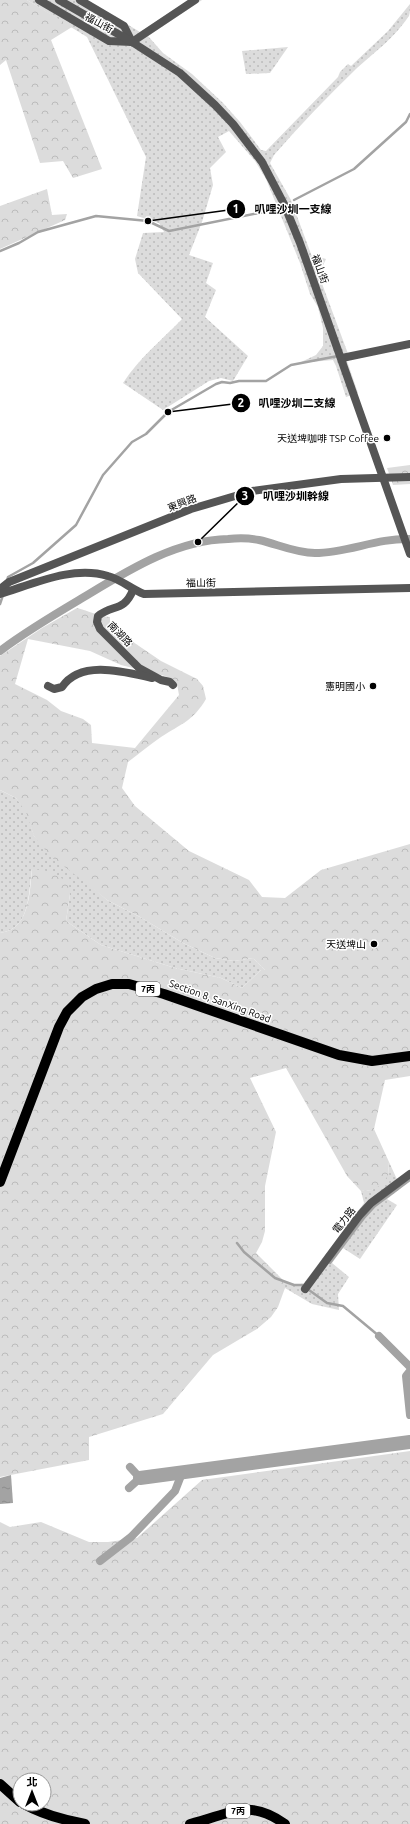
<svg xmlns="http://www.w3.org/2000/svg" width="410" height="1824" viewBox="0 0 410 1824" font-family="Ubuntu,'Noto Sans TC',sans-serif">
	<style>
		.grass { fill: url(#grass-dots) }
		.forest { fill: url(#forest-crowns); fill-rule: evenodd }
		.water { fill: url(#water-ripples) }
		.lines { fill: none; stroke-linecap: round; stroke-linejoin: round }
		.stream { stroke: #a3a3a3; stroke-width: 2.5 }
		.canal { stroke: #a3a3a3; stroke-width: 8 }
		.river { stroke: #a3a3a3; stroke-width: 14 }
		.primary-casing { stroke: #dbdbdb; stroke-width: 12 }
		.minor { stroke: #555; stroke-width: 8 }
		.tertiary { stroke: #555; stroke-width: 8 }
		.primary { stroke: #000; stroke-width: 10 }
		.poi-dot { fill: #000; stroke: #fff; stroke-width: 1.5 }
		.labels { text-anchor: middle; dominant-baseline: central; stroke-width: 3; stroke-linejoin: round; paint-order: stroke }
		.shield { fill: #fff; stroke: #4c4c4c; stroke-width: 1 }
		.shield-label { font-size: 9px; font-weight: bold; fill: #000 }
		.street-label { font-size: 10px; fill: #000; stroke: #fff }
		.poi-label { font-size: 10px; fill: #000; stroke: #fff; text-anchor: end }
		.leader { fill: none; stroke: #000; stroke-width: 1.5 }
		.callout-dot { fill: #000; stroke: #fff; stroke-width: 1.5 }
		.mark-label { font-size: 12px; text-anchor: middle; font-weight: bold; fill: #fff }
		.callout-label { font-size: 11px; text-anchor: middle; font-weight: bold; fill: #000; stroke: #fff; stroke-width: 3; stroke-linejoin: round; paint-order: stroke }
	</style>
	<defs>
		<pattern id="grass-dots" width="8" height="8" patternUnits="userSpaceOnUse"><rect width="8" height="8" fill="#dcdcdc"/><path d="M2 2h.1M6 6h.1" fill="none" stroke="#bbb" stroke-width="1.8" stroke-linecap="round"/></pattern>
		<pattern id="forest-crowns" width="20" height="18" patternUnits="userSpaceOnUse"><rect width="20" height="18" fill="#dcdcdc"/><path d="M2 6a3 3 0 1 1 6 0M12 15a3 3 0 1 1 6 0" fill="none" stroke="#bbb"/></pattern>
		<pattern id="water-ripples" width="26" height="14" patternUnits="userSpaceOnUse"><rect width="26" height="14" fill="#a3a3a3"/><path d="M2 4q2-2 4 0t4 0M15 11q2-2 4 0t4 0" fill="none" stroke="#8b8b8b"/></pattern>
	</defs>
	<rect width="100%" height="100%" fill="#fff"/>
	<g class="grass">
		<path d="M 27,0 L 87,0 L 140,32 L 189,0 L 202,0 L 148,36 L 163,53 L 192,74 L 223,103 L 240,122 L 261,150 L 266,151 L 338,77 L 340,72 L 348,64 L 351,66 L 388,31 L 410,4 C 410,8 410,13 409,16 C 395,37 375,52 357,68 C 328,96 300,125 274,155 L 270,163 L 291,200 L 347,351 L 350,360 L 347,361 L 358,393 L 346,397 L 336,366 L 333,360 L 299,363 L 316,355 L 323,346 L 323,328 L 318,307 L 310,294 L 300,263 L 266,179 L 255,161 L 229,131 L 218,137 L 226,152 L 210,168 L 213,185 L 202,222 L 189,255 L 213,263 L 206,283 L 216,290 L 205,317 L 248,356 L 233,381 L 221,378 L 209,381 L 163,410 L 123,383 C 139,358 162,340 182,319 L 138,273 L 135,259 L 143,233 L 164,232 L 159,223 L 137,216 L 146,157 L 87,37 Z"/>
		<path d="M 288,47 L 270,73 L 246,74 L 242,51 Z"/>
		<path d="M 0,790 L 16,798 L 27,812 L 34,836 L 107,900 L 140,917 L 183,943 L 215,958 L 234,961 L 253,958 L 265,970 L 261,970 L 242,988 L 221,978 L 175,968 L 101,945 L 66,921 L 70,894 L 32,869 C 29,888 30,919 12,929 C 9,931 4,932 0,933 Z"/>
		<path d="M 389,1162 L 401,1188 L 387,1199 L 397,1205 L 360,1259 L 343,1248 L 332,1263 L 349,1277 L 338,1294 L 339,1310 L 312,1304 L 285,1288 L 285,1282 L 297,1285 L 304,1283 L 364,1203 L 361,1191 L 372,1190 L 388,1175 Z"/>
	</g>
	<g class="forest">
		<path d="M 0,0 L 27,0 L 72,27 L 51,40 L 102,169 L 73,178 L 63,161 L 40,163 L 6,60 L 0,65 Z"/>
		<path d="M 47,189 L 52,215 L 67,214 L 65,220 L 0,249 L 0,206 Z"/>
		<path d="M 312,255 L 326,259 L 319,274 Z"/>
		<path d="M 410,465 L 410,484 L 393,485 L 387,468 Z"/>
		<path d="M 77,608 C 89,611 98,616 110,617 L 110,623 L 117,631 L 161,661 L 197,679 L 203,686 L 206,699 C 193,721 181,724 161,737 C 149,745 139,754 128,762 L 122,788 L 135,806 L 189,851 L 249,880 L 262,897 L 285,898 L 321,870 L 410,844 L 410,1076 L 385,1080 L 374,1129 L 389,1162 L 388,1175 L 383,1184 L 372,1190 L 361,1191 L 347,1176 L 286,1068 L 250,1078 L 276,1132 L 265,1186 L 265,1231 L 262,1242 L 256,1253 L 285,1282 L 285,1288 L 278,1307 L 271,1317 L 257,1329 L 213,1355 L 163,1414 L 89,1437 L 89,1460 L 0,1477 L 0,933 C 4,932 9,931 12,929 C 30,919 30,887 32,869 L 47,871 L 67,881 L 70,894 L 66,921 L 101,945 L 175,968 L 221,978 L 242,988 L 261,970 L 265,970 L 253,958 L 234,961 L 215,958 L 183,943 L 140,917 L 107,900 L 86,883 L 50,856 L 34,836 L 26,812 L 16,798 L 0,790 L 0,656 L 42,628 ZM 28,639 L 90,651 L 121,665 L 165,676 L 177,684 L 179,695 L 135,748 L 92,743 L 91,725 L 83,719 L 61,711 L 47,700 L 15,684 Z"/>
		<path d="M 410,1451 L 410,1824 L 0,1824 L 0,1522 L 10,1527 L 41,1522 L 89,1542 L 108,1542 L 137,1538 L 202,1480 ZM 20,1780 L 44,1780 L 44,1804 L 20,1804 Z"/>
	</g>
	<path class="water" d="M 11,1475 L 13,1503 L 0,1504 L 0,1478 Z"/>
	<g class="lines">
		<g class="stream">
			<path d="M 294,200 L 354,169 L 406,122 L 410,114"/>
			<path d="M 0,251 L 19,243 L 38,232 L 96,216 L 148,221 L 169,231 L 269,211 L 278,207"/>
			<path d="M 7,581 L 8,577 L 33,563 L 76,525 L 103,475 L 132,442 L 146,434 L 168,412 L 216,384 L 222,382 L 230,383 L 239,381 L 266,381 L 291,365 L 338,356"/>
			<path d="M 0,604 L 3,595"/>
			<path d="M 237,1243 L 244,1252 L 275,1278 L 294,1285 L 302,1285 L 327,1303 L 343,1306 L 379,1336"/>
			<path d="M 330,1263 L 364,1218 L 375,1206 L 410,1180"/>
		</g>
		<g class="canal">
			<path d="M 0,651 C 25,632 52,616 79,600 C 124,573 174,540 228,539 C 238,538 249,538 259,540 C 277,544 295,553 315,553 C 347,553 377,538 410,539"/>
			<path d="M 379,1336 L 410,1367"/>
			<path d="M 410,1371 L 406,1376 L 410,1415"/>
			<path d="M 130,1467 L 140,1478"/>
			<path d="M 129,1488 L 140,1478"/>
			<path d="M 100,1561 L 131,1537 L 175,1491 L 182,1473"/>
		</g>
		<path class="river" d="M 140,1478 L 410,1442"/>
		<g class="primary-casing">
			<g id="primary">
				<path d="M 0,1182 L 59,1027 L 67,1012 L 82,997 L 96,989 L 112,984 L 129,984 L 164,994 L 339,1055 L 372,1061 L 410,1056"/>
				<path d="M 0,1784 L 20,1802"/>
				<path d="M 24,1804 C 44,1815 63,1820 85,1824"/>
				<path d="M 190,1824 C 229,1815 247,1797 285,1824"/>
			</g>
		</g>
		<g class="minor">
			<path d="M 39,0 L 109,41 L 132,42"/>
			<path d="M 80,0 L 124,26 L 132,42"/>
			<path d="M 132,42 L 195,0"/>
			<path d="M 342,358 L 410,344"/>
			<path d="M 0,589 L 9,582 L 191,509 L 252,491 L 341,479 L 410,477"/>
			<path d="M 133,590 C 124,612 113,604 98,616 L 97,622 L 100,629 L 139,668 L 161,680 L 170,682 L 173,685"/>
			<path d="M 0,594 C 33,584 73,565 108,576 C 122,580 131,589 144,594 L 410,588"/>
			<path d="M 48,686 L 54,689 L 62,687 C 81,659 125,672 152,678"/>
			<path d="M 305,1289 L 359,1216 L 371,1203 L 410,1174"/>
		</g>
		<path class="tertiary" d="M 59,0 L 132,42 L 180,73 L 215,105 L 233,124 L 262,162 L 284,204 L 300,243 L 410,554"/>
		<use href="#primary" class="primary"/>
	</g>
	<g class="poi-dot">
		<circle cx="387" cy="438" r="4"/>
		<circle cx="373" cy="686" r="4"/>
		<circle cx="374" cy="944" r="4"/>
	</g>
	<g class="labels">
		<g class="shield">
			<rect x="136" y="982" width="24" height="14" rx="3"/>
			<rect x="226" y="1804" width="24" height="14" rx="3"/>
		</g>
		<g class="shield-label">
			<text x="148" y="989">7丙</text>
			<text x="238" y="1811">7丙</text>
		</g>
		<g class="street-label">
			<text transform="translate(99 23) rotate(28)">福山街</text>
			<text transform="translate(320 269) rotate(70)">福山街</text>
			<text transform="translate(182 503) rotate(-21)">東興路</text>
			<text transform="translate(201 583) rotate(-1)">福山街</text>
			<text transform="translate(120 634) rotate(46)">南湖路</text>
			<text transform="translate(220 1001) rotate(20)">Section 8, SanXing Road</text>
			<text transform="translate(344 1220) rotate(-52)">電力路</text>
		</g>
		<g class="poi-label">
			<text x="379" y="438">天送埤咖啡 TSP Coffee</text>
			<text x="365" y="686">憲明國小</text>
			<text x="366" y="944">天送埤山</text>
		</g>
	</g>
	<path class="leader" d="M148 221L236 209M168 412L241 403M198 542L245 496"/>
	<g class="callout-dot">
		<circle cx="148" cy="221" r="4"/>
		<circle cx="168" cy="412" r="4"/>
		<circle cx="198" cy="542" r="4"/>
		<circle cx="236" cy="209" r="10"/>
		<circle cx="241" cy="403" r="10"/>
		<circle cx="245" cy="496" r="10"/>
	</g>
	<g class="mark-label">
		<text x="236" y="213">1</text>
		<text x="241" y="407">2</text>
		<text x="245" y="500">3</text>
	</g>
	<g class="callout-label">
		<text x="293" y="213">叭哩沙圳一支線</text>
		<text x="297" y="407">叭哩沙圳二支線</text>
		<text x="296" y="500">叭哩沙圳幹線</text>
	</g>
	<g transform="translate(32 1792)"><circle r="19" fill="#ffffff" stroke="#999999"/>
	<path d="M0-3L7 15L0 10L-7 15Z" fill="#000000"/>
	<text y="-6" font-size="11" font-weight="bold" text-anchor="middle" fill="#000000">北</text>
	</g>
</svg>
